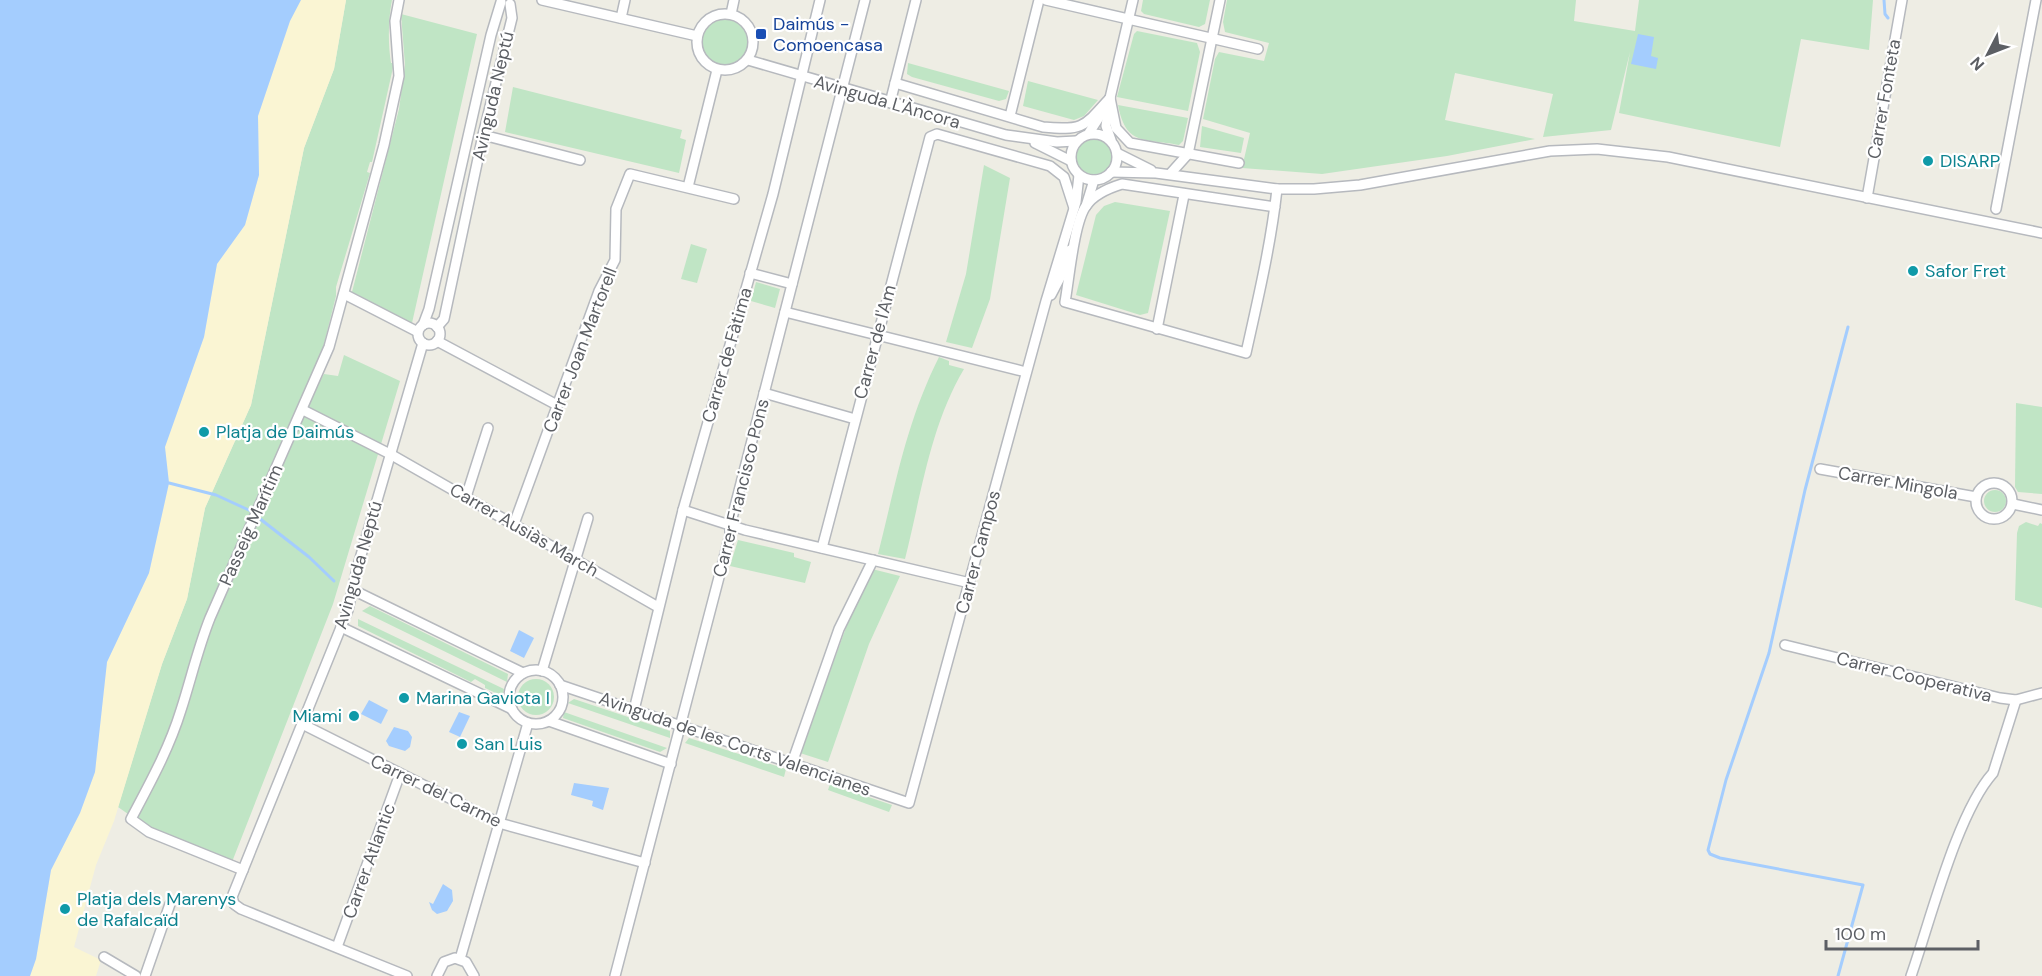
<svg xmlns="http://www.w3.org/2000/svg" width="2042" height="976" viewBox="0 0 2042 976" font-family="'DM Sans',sans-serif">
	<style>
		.green { fill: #c0e5c5 }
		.sand { fill: #faf5d3 }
		.water { fill: #a4cdfe }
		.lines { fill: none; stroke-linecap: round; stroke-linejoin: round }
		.stream { stroke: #a4cdfe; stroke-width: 3 }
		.minor-casing { stroke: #b6b9be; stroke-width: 12 }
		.minor { stroke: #fff; stroke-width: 9 }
		.transit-dot { fill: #1a4fb4; stroke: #fff; stroke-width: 2 }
		.culture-dot { fill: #0f9aa8; stroke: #fff; stroke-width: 2 }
		.labels { text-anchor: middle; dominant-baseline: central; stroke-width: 4.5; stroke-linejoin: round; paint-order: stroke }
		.transit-label { font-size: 18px; fill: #164399; stroke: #fff; text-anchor: start }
		.street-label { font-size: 18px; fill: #5c5f64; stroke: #fff }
		.culture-label { font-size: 18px; fill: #0d838f; stroke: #fff; text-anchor: start }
	</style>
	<rect width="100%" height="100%" fill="#eeede4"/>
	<g class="green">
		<path d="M 346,0 L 392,0 C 388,20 388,45 391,63 L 394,63 L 372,162 L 370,162 L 367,172 L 370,173 L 336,287 L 336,296 L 317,372 L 249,521 L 190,661 L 165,744 L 151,777 L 128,814 L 118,807 L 162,664 L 187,599 L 205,508 L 251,405 L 304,148 L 334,69 Z"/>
		<path d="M 1143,0 L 1210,0 L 1205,24 L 1199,27 L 1144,14 L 1141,11 Z"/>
		<path d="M 1227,0 L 1576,0 L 1574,21 L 1635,31 L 1639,0 L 1873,0 L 1869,50 L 1801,39 L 1780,147 L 1619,113 L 1630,52 L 1611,130 L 1543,137 L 1553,94 L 1455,73 L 1445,120 L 1535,139 L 1447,156 L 1322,174 L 1242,168 L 1250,133 L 1203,119 L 1215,59 L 1219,52 L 1264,61 L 1269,43 L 1225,32 L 1223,22 Z"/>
		<circle cx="725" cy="42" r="28"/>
		<path d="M 401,14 L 477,34 L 412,323 L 352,292 L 399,109 L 405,65 Z"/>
		<path d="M 1137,31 L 1197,43 L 1200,52 L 1188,111 L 1117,97 L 1134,34 Z"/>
		<path d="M 908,63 L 1009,91 L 1006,99 L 999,101 L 912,77 L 907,74 Z"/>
		<path d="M 1028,81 L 1098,100 L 1084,116 L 1074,120 L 1023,106 Z"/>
		<path d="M 513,87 L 682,130 L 680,138 L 686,140 L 679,173 L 505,132 Z"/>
		<path d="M 1118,105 L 1188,118 L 1183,141 L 1179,145 C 1143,138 1126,146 1118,105 Z"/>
		<path d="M 1202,126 L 1244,138 L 1241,153 L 1200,147 Z"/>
		<circle cx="1094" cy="157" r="23"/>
		<path d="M 984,165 L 1010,178 L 990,299 L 972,348 L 946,342 L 966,274 Z"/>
		<path d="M 1115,202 L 1170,211 L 1148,313 L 1140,315 L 1076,295 L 1096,215 L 1104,206 Z"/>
		<path d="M 691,244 L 707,249 L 697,283 L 681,279 Z"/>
		<path d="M 756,282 L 780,289 L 775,308 L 751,301 Z"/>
		<path d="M 344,355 L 400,381 L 333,604 L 232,862 L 152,831 L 135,817 L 196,663 L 303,410 L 324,374 L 338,376 Z"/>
		<path d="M 939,357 L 949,361 L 949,365 L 964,369 C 930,426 921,496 905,559 L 878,554 C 896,483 906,423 939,357 Z"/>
		<path d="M 2016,403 L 2042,407 L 2042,494 L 2018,492 L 2015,487 Z"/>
		<circle cx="1995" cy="501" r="11"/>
		<path d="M 2026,522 L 2038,526 L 2040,523 L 2042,524 L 2042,608 L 2015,600 L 2017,533 L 2019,526 Z"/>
		<path d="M 738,540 L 794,553 L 794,557 L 811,562 L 805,583 L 730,566 Z"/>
		<path d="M 872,569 L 900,576 L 869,644 L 828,762 L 800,753 L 847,625 Z"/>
		<path d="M 370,606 L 508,674 L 507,682 L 362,611 Z"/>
		<path d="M 358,619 L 504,689 L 503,694 L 500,695 L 485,688 L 485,685 L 475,679 L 471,682 L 358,626 Z"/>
		<circle cx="536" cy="697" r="18"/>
		<path d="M 574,699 L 670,731 L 670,738 L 568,703 Z"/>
		<path d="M 564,712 L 667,748 L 660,752 L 563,718 Z"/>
		<path d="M 689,738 L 786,769 L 784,777 L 685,743 Z"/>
		<path d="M 830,784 L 892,805 L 889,812 L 828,790 Z"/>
	</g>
	<path class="sand" d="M 300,0 L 346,0 L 334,69 L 304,148 L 251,405 L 205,508 L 187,599 L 162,664 L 114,821 L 96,865 L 74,947 L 101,960 L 96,976 L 30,976 L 36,959 L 51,870 L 80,813 L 95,772 L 107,662 L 149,573 L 169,483 L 164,447 L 204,337 L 217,264 L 245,225 L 259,175 L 258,116 L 290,21 Z"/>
	<g class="water">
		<path d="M 0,0 L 301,0 L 290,21 L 258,116 L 259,175 L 245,225 L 217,264 L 204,337 L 165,447 L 169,483 L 149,573 L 107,662 L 95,772 L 80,813 L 51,870 L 36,959 L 30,976 L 0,976 Z"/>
		<path d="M 1638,34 L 1654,37 L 1651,56 L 1658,58 L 1656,69 L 1631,64 Z"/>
		<path d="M 519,630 L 534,638 L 524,658 L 510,651 Z"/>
		<path d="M 369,700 L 388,710 L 381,724 L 361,714 Z"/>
		<path d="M 459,712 L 470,716 L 460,737 L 449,732 Z"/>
		<path d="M 394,727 L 408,731 L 412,737 L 410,747 L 405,751 L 389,746 L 386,741 Z"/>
		<path d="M 574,783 L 609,788 L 603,810 L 592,806 L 593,801 L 571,795 Z"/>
		<path d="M 443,884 L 452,890 L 453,901 L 447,911 L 437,914 L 432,910 L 429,902 L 433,904 Z"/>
	</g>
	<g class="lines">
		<g class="stream">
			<path d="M 1884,0 L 1885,14 L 1888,18"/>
			<path d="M 169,483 L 216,495 L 251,511"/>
			<path d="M 259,518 L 309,557 L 334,581"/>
			<path d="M 1838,976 L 1863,885 L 1720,858 L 1710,854 L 1708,850 L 1726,780 L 1769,653 L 1805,490 L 1848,327"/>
		</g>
		<g class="minor-casing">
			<g id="minor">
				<path d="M 542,0 L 697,36"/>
				<path d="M 1046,0 L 1258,49"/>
				<circle cx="725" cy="42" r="28"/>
				<path d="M 731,14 L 734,0"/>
				<path d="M 621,18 L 625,0"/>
				<path d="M 748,60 L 1006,135 L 1057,142 L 1076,141"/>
				<path d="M 895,83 L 1043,127 C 1083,131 1084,127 1110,98"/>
				<path d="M 1110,98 L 1116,128 L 1130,143 L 1239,163"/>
				<path d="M 890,103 L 916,0"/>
				<path d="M 1010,116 L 1039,0"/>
				<path d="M 1089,133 L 1105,108"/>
				<circle cx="1094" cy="157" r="23"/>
				<path d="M 483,135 L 580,160"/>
				<path d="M 1111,140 L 1106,126 L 1110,98 L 1133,0"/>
				<path d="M 1035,143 L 1071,161"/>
				<path d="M 1117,153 L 1151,170"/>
				<path d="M 1111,172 L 1156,173 L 1277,189 L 1314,189 L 1360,185 L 1550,151 L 1597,149 L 1668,157 L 2042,233"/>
				<path d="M 1170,174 L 1188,154 L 1220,0"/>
				<path d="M 688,187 L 717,70"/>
				<path d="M 1867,198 L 1902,0"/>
				<path d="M 1086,206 L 1094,180"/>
				<path d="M 1275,207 L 1122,184 C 1109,188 1094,194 1086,206 C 1074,222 1069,280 1065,302 L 1246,353 C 1258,299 1271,244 1277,189"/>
				<path d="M 1996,209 L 2036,0"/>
				<path d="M 750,273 L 792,284"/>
				<path d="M 344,294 L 418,332"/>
				<path d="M 1051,295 L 1063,272 L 1070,250"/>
				<path d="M 785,312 L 1026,372"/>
				<circle cx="429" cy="334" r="11"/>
				<path d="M 423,325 L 429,309 L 491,35 L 501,2"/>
				<path d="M 437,327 L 444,319 L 483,135 L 512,18 L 510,4"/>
				<path d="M 1157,329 L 1184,195"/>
				<path d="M 437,341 L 557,405"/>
				<path d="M 764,393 L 855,419"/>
				<path d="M 303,410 L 390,454 L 658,607"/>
				<path d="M 1820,469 L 1976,497"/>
				<circle cx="1994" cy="501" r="18"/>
				<path d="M 466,497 L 488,428"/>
				<path d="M 2013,504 L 2042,510"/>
				<path d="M 683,510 L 745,530 L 970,583"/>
				<path d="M 514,524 L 599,291 L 615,260 L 616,209 L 630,174 L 734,199"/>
				<path d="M 822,548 L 930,137 L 937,134 L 1050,166 L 1064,177 L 1074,208"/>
				<path d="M 353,590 L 523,673"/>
				<path d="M 341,627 L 512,709"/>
				<path d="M 1785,645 L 2000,698 L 2016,700 L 2042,693"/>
				<circle cx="536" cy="697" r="27"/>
				<path d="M 542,671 L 588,518"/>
				<path d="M 560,685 L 909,803 L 1046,301 L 1076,202 L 1079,175"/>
				<path d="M 634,710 L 683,510 L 773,194 L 820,0"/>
				<path d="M 549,721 L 671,764"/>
				<path d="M 302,724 L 499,823 L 645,863"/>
				<path d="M 792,763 L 839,629 L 873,560"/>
				<path d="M 243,870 L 149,832 L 131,819 C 150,783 169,749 181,710 C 191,679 198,648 210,618 L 329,347 L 384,145 L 399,76 L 395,21 L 399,0"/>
				<path d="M 337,947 L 400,774"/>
				<path d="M 104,957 L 136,976"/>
				<path d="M 460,959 L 528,723"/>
				<path d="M 145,976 L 170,904"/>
				<path d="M 407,976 L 241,909 L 234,904 L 232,897 L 348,610 L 357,569 L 423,343"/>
				<path d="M 437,976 L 444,962 L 455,958 L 466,962 L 474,976"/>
				<path d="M 615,976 L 730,535 L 730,526 L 865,0"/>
				<path d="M 1911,976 C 1930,922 1957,813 1993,773 L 2016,700"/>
			</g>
		</g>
		<use href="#minor" class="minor"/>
	</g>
	<rect class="transit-dot" x="755" y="28" width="12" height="12" rx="3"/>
	<g class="culture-dot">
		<circle cx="1928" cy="161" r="6"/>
		<circle cx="1913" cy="271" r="6"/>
		<circle cx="204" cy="432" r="6"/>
		<circle cx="404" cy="698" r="6"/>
		<circle cx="354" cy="716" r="6"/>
		<circle cx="462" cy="744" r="6"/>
		<circle cx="65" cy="909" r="6"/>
	</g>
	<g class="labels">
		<g class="transit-label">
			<text x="773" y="24">Daimús -<tspan x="773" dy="21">Comoencasa</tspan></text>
		</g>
		<g class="street-label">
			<text transform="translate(493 96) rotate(-77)">Avinguda Neptú</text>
			<text transform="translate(1884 99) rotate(-80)">Carrer Fonteta</text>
			<text transform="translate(887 102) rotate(16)">Avinguda L'Àncora</text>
			<text transform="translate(875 342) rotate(-75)">Carrer de l'Am</text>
			<text transform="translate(580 350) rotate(-69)">Carrer Joan Martorell</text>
			<text transform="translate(727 355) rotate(-74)">Carrer de Fàtima</text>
			<text transform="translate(1898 483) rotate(10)">Carrer Mingola</text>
			<text transform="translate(741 488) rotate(-76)">Carrer Francisco Pons</text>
			<text transform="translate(251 525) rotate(-66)">Passeig Marítim</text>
			<text transform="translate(524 530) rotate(30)">Carrer Ausiàs March</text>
			<text transform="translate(978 552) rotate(-75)">Carrer Campos</text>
			<text transform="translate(358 565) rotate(-74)">Avinguda Neptú</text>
			<text transform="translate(1914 677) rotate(14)">Carrer Cooperativa</text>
			<text transform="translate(735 744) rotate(19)">Avinguda de les Corts Valencianes</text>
			<text transform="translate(436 791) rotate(26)">Carrer del Carme</text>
			<text transform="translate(369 861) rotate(-70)">Carrer Atlantic</text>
		</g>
		<g class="culture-label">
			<text x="1940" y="161">DISARP</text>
			<text x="1925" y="271">Safor Fret</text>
			<text x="216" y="432">Platja de Daimús</text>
			<text x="416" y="698">Marina Gaviota I</text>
			<text x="342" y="716" text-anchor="end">Miami</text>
			<text x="474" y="744">San Luis</text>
			<text x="77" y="899">Platja dels Marenys<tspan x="77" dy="21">de Rafalcaïd</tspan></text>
		</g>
	</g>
	<g transform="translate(1988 54) rotate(228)" stroke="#ffffff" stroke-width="4.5" paint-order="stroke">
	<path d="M0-4.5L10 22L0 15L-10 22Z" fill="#5c5f64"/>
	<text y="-9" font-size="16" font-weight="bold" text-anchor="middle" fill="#5c5f64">N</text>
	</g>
	<path d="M1826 940v9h152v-9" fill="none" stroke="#5c5f64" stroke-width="3"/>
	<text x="1835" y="940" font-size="18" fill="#5c5f64" stroke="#ffffff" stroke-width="4.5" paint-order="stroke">100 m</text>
</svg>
